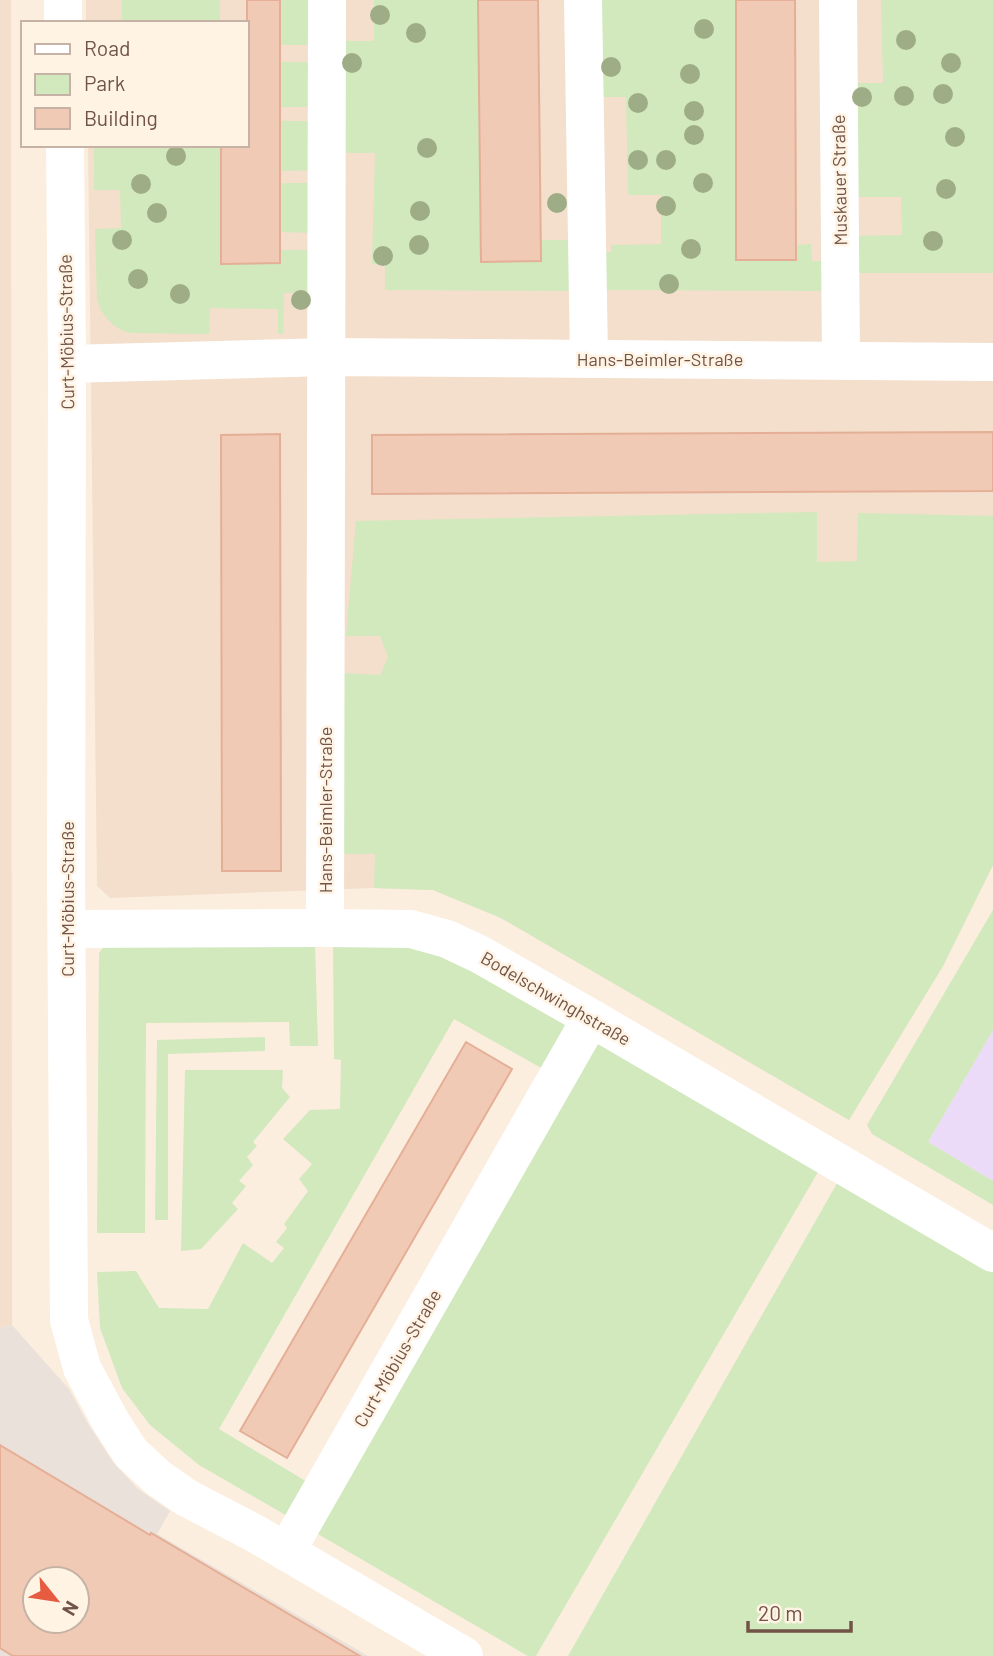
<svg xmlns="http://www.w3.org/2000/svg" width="993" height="1656" viewBox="0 0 993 1656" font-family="Barlow,sans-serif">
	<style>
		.residential { fill: #f3dfcc }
		.industrial { fill: #eae1da; fill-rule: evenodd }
		.education { fill: #ebdbf8 }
		.green { fill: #d1e9bd }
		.building { fill: #f1cab6; stroke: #e4af96; stroke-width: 2; fill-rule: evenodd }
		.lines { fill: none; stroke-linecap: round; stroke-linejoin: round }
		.minor { stroke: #fff; stroke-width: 38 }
		.tree { fill: #9fad87 }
		.labels { text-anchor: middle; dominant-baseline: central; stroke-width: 5; stroke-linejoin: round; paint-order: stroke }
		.street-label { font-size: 18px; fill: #715347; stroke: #fff3e4 }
	</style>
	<rect width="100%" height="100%" fill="#fceede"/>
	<g class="residential">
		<path d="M 0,0 L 11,0 L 12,1325 L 0,1328 Z"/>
		<path d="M 86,0 L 993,0 L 993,865 L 943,966 L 849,1120 L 501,918 L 433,890 L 374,888 L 110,898 L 97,886 L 88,145 L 247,145 L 247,23 L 86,23 Z"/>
	</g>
	<path class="industrial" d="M 12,1325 L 69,1389 L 87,1422 L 113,1462 L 138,1489 L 170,1511 L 157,1534 L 368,1656 L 0,1656 L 0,1328 ZM 35,1579 L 77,1579 L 77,1621 L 35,1621 Z"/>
	<path class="education" d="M 993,1030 L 993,1181 L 928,1142 Z"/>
	<g class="green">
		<rect x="122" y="0" width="98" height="23"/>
		<rect x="280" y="0" width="36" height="45"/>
		<path d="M 374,0 L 478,0 L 481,262 L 540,261 L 540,240 L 576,240 L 576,291 L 385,290 L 385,265 L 372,264 L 375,153 L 340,153 L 340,41 L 374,41 Z"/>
		<path d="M 597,0 L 736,0 L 736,260 L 795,260 L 796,245 L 811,244 L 812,261 L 826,261 L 824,288 L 820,291 L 597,290 L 598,252 L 611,252 L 611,245 L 661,244 L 661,195 L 628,195 L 626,97 L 598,97 Z"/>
		<path d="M 881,0 L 993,0 L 993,273 L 852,273 L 852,236 L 902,235 L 901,197 L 853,197 L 854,83 L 883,83 Z"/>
		<path d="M 280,62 L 315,62 L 314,107 L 280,107 Z"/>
		<path d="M 280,121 L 316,121 L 317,170 L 280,171 Z"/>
		<path d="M 94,145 L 221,145 L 221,264 L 280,263 L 280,250 L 318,250 L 317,291 L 284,293 L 283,334 L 278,334 L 278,309 L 210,308 L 209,334 L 131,333 C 114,330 101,315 97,299 L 95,229 L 121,228 L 120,190 L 94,190 Z"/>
		<path d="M 280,183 L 315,183 L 316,233 L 280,232 Z"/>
		<path d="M 817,512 L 817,562 L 857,561 L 858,513 L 993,516 L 993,865 L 943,966 L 849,1120 L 501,918 L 433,890 L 374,888 L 375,854 L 339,854 L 339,673 L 380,675 L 388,657 L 380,636 L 346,636 L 356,521 Z"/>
		<path d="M 993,910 L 993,1030 L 928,1142 L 993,1181 L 993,1205 L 872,1134 L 867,1125 Z"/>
		<path d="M 380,940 L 468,961 L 573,1022 L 545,1070 L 454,1019 L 219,1429 L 309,1483 L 289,1517 L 199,1465 L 150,1425 L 122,1388 L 100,1328 L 97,1272 L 136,1271 L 159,1308 L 208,1309 L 243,1243 L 272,1263 L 284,1248 L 276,1242 L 287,1228 L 284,1224 L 308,1191 L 299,1179 L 312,1164 L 283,1139 L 310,1110 L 340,1109 L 341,1060 L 334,1059 L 333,942 Z"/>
		<path d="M 315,943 L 318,1046 L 290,1046 L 289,1022 L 146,1023 L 145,1233 L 97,1233 L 99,953 L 105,945 Z"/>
		<path d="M 597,1036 L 821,1167 L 536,1656 L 528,1656 L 311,1530 Z"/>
		<path d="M 265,1037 L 265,1051 L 168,1054 L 168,1220 L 155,1220 L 157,1040 Z"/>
		<path d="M 185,1070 L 283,1070 L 282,1088 L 290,1097 L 253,1142 L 257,1146 L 247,1157 L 253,1165 L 239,1181 L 246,1186 L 232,1203 L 238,1209 L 201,1249 L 181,1251 Z"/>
		<path d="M 840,1178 L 993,1267 L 993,1656 L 568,1656 Z"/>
	</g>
	<g class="building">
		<path d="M 247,0 L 280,0 L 280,263 L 221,264 L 221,145 L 247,145 Z"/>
		<path d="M 478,0 L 538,0 L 541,261 L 481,262 Z"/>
		<path d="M 736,0 L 795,0 L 796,260 L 736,260 Z"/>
		<path d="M 993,432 L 993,491 L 372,494 L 372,435 Z"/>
		<path d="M 280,434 L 281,871 L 222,871 L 221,435 Z"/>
		<path d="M 466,1042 L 512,1069 L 287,1458 L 240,1431 Z"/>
		<path d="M 0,1445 L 150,1535 L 151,1533 L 360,1656 L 13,1656 L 0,1648 ZM 35,1579 L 77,1579 L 77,1621 L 35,1621 Z"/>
	</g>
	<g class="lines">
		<g class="minor">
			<path d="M 63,0 L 63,23"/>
			<path d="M 583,0 L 589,359"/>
			<path d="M 838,0 L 841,360"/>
			<path d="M 65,145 L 67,364 L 66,878 L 69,1320 L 82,1368 L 111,1422 L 131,1453 L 158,1478 L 187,1498 L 256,1534 L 464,1656"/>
			<path d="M 67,364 L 327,357 L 993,362"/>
			<path d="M 325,928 L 327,0"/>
			<path d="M 67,929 L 325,928 L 411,929 L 447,939 L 479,954 L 591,1018 L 993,1253"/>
			<path d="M 286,1552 L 591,1018"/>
		</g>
	</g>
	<g class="tree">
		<circle cx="380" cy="15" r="10"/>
		<circle cx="704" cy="29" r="10"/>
		<circle cx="416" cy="33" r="10"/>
		<circle cx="906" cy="40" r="10"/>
		<circle cx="352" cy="63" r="10"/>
		<circle cx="951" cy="63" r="10"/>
		<circle cx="611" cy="67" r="10"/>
		<circle cx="690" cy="74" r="10"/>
		<circle cx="943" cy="94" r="10"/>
		<circle cx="904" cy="96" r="10"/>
		<circle cx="862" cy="97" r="10"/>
		<circle cx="638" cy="103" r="10"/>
		<circle cx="694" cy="111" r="10"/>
		<circle cx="694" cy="135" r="10"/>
		<circle cx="955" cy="137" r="10"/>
		<circle cx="427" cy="148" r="10"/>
		<circle cx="176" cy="156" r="10"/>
		<circle cx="638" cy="160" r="10"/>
		<circle cx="666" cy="160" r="10"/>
		<circle cx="703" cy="183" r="10"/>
		<circle cx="141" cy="184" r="10"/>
		<circle cx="946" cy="189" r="10"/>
		<circle cx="557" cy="203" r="10"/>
		<circle cx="666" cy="206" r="10"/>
		<circle cx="420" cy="211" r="10"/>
		<circle cx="157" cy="213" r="10"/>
		<circle cx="122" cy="240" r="10"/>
		<circle cx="933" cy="241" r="10"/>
		<circle cx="419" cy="245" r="10"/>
		<circle cx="691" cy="249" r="10"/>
		<circle cx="383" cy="256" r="10"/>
		<circle cx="138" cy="279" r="10"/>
		<circle cx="669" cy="284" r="10"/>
		<circle cx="180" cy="294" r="10"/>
		<circle cx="301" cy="300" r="10"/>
	</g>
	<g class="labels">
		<g class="street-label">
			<text transform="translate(839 180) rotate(-91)">Muskauer Straße</text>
			<text transform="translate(66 332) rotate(-91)">Curt-Möbius-Straße</text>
			<text x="660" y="359">Hans-Beimler-Straße</text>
			<text transform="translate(325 810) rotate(-90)">Hans-Beimler-Straße</text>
			<text transform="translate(67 899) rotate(-90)">Curt-Möbius-Straße</text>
			<text transform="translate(556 998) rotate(30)">Bodelschwinghstraße</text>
			<text transform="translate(397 1358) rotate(-60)">Curt-Möbius-Straße</text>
		</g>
	</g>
	<rect x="21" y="21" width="228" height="126" fill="#fff3e4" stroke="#c6b3a5" stroke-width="2"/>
	<rect x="35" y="44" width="35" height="10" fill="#ffffff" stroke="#c6b3a5" stroke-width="2"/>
	<text x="84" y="56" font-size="21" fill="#715347">Road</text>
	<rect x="35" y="74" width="35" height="21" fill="#d1e9bd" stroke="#c6b3a5" stroke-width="2"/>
	<text x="84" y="91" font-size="21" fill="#715347">Park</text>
	<rect x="35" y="108" width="35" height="21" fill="#f1cab6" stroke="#c6b3a5" stroke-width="2"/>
	<text x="84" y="126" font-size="21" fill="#715347">Building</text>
	<g transform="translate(56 1600) rotate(120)"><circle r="33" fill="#fff3e4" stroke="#c6b3a5" stroke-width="2"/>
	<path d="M0-5L12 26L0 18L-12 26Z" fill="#e75c41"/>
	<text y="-10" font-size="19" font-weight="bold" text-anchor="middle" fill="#715347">N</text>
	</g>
	<path d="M748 1621v10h103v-10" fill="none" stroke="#715347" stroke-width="3.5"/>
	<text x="758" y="1621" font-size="21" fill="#715347" stroke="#fff3e4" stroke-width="5" paint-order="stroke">20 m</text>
</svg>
